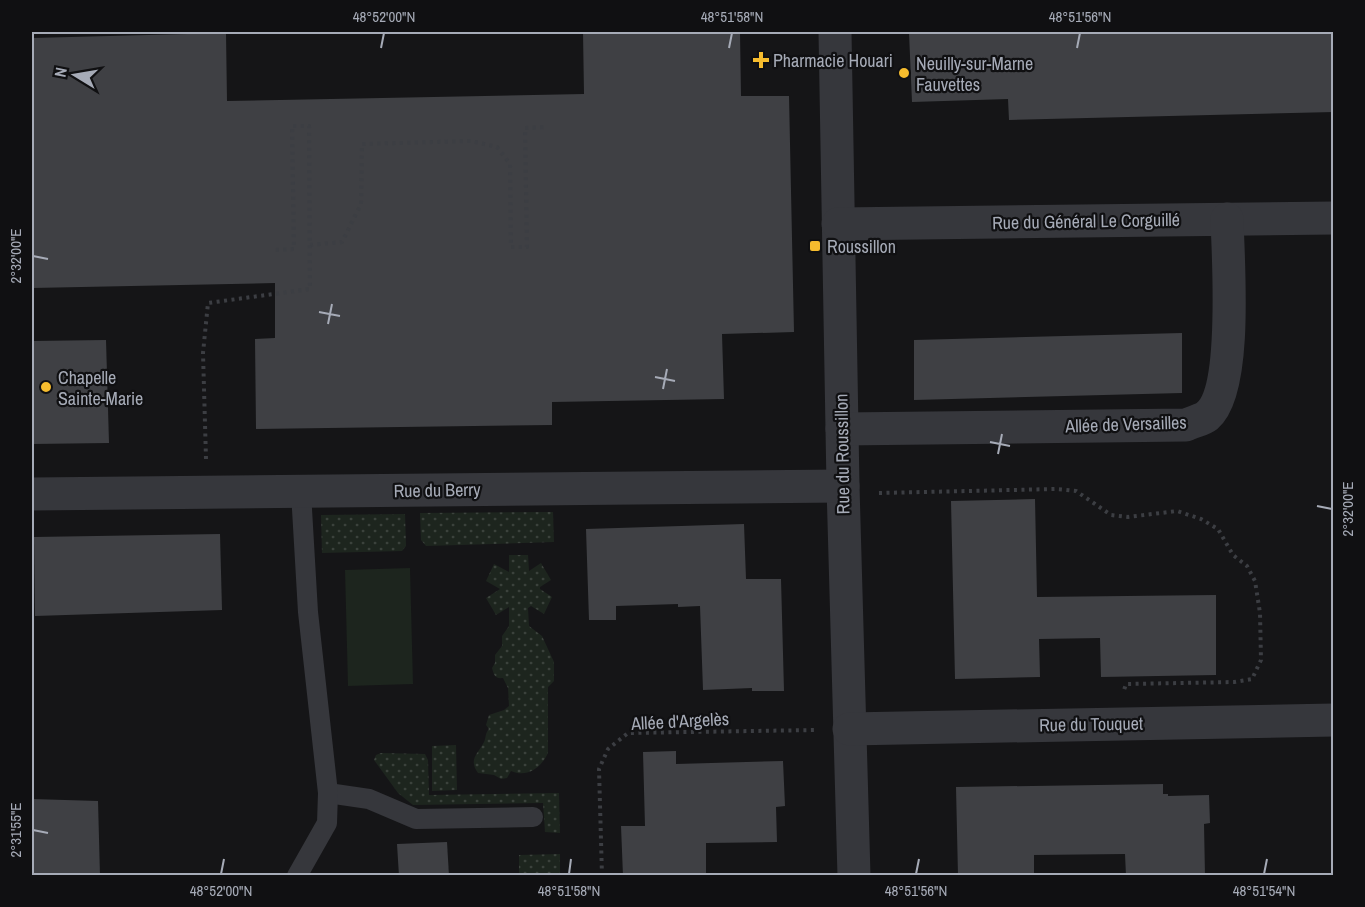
<svg xmlns="http://www.w3.org/2000/svg" width="1365" height="907" viewBox="0 0 1365 907" font-family="'Archivo Narrow',sans-serif">
	<style>
		.grass { fill: url(#grass-dots) }
		.pitch { fill: #1d251e }
		.building { fill: #3f4044 }
		.lines { fill: none; stroke-linecap: round; stroke-linejoin: round }
		.path { stroke: #3c3e43; stroke-width: 4; stroke-dasharray: 3 4.5; stroke-linecap: butt }
		.lane { stroke: #36373c; stroke-width: 20 }
		.street { stroke: #36373c; stroke-width: 33 }
		.ticks { fill: none; stroke: #a6abb7; stroke-width: 2 }
		.poi-dot { fill: #f6bc2e; stroke: #101012; stroke-width: 2 }
		.labels { text-anchor: middle; dominant-baseline: central; stroke-width: 4.5; stroke-linejoin: round; paint-order: stroke }
		.poi-label { font-size: 18px; fill: #a6abb7; stroke: #101012; text-anchor: start }
		.street-label { font-size: 18px; fill: #a6abb7; stroke: #101012 }
		.neatline { fill: none; stroke: #a6abb7; stroke-width: 2 }
		.ticks-label { font-size: 15px; text-anchor: middle; fill: #a6abb7 }
	</style>
	<defs>
		<pattern id="grass-dots" width="8" height="8" patternUnits="userSpaceOnUse" patternTransform="scale(1.5)"><rect width="8" height="8" fill="#1d251e"/><path d="M2 2h.1M6 6h.1" fill="none" stroke="#3b423c" stroke-width="1.8" stroke-linecap="round"/></pattern>
	</defs>
	<rect width="100%" height="100%" fill="#151517"/>
	<g class="grass">
		<path d="M 553,512 L 554,542 L 426,546 L 421,540 L 420,513 Z"/>
		<path d="M 405,514 L 406,546 L 402,551 L 322,553 L 321,515 Z"/>
		<path d="M 509,555 L 528,555 L 529,571 L 541,563 L 551,580 L 540,587 L 540,589 L 552,597 L 544,614 L 531,606 L 528,608 L 529,626 L 542,636 L 554,662 L 554,681 L 548,687 L 548,753 C 541,768 527,778 511,771 L 507,778 L 501,779 L 494,775 L 478,773 C 468,759 478,754 484,742 C 486,738 485,733 489,729 L 486,725 L 489,715 L 504,710 L 509,706 L 508,688 L 503,678 C 495,679 494,675 492,668 L 495,663 L 495,655 L 502,646 L 502,636 L 509,626 L 509,607 L 496,615 L 486,598 L 500,589 L 486,581 L 494,564 L 509,572 Z"/>
		<path d="M 456,745 L 457,790 L 432,791 L 432,746 Z"/>
		<path d="M 381,753 L 425,754 L 428,760 L 429,795 L 559,793 L 560,833 L 545,832 L 543,803 L 413,805 L 398,793 L 374,760 L 376,755 Z"/>
		<path d="M 560,854 L 560,875 L 519,875 L 519,855 Z"/>
	</g>
	<path class="pitch" d="M 410,568 L 413,684 L 348,686 L 345,570 Z"/>
	<g class="building">
		<path d="M 583,32 L 740,32 L 741,96 L 789,96 L 794,332 L 722,334 L 724,399 L 552,402 L 552,425 L 256,429 L 255,339 L 275,338 L 275,283 L 32,288 L 32,38 L 226,33 L 227,101 L 584,94 Z"/>
		<path d="M 982,32 L 1334,32 L 1334,112 L 1009,120 L 1008,99 L 912,102 L 909,33 Z"/>
		<path d="M 1182,333 L 1182,393 L 914,400 L 914,340 Z"/>
		<path d="M 106,340 L 109,443 L 32,444 L 32,341 Z"/>
		<path d="M 1035,499 L 1037,597 L 1216,595 L 1216,675 L 1101,677 L 1100,638 L 1039,639 L 1040,677 L 955,679 L 951,501 Z"/>
		<path d="M 744,524 L 746,579 L 781,579 L 784,691 L 752,691 L 752,688 L 703,690 L 700,606 L 678,607 L 678,604 L 616,606 L 616,620 L 589,620 L 586,529 Z"/>
		<path d="M 220,534 L 222,610 L 35,616 L 34,537 Z"/>
		<path d="M 676,751 L 676,764 L 783,761 L 785,806 L 776,807 L 777,842 L 706,843 L 706,876 L 623,876 L 621,826 L 645,826 L 643,752 Z"/>
		<path d="M 1163,784 L 1163,794 L 1168,794 L 1168,796 L 1209,795 L 1210,823 L 1204,824 L 1205,876 L 1126,876 L 1125,854 L 1034,855 L 1034,876 L 958,876 L 956,787 Z"/>
		<path d="M 32,799 L 98,801 L 100,876 L 32,876 Z"/>
		<path d="M 447,842 L 449,876 L 399,876 L 397,844 Z"/>
	</g>
	<g class="lines">
		<g class="path">
			<path d="M 310,245 L 342,242 L 361,204 L 362,144 L 471,141 L 497,147 L 510,164 L 511,247 L 527,247 L 525,128 L 546,127"/>
			<path d="M 206,459 L 203,353 L 208,303 L 310,289 L 309,126 L 292,126 L 294,249 L 275,250"/>
			<path d="M 879,493 L 1056,489 L 1076,491 L 1111,515 L 1128,517 L 1177,511 L 1201,519 L 1218,529 L 1233,555 L 1247,566 L 1255,581 L 1260,613 L 1261,660 L 1252,679 L 1234,682 L 1126,684 L 1124,690"/>
			<path d="M 602,876 L 599,769 L 608,749 L 628,733 L 815,730"/>
		</g>
		<g class="lane">
			<path d="M 328,793 L 369,799 L 416,819 L 533,817"/>
			<path d="M 297,876 L 327,823 L 328,793 L 308,612 L 301,492"/>
		</g>
		<g class="street">
			<path d="M 835,32 L 843,486 L 854,876"/>
			<path d="M 838,224 L 1334,218"/>
			<path d="M 842,429 L 1186,425 C 1192,422 1202,420 1207,416 C 1238,391 1228,259 1227,219"/>
			<path d="M 32,494 L 843,486"/>
			<path d="M 849,729 L 1334,720"/>
		</g>
	</g>
	<path class="ticks" d="M 381,48 L 384,33M 729,48 L 732,33M 1077,48 L 1080,33M 33,256 L 48,259M 319,312 L 340,316M 328,324 L 332,304M 655,377 L 675,381M 663,389 L 667,369M 990,442 L 1010,446M 998,454 L 1002,434M 1317,506 L 1332,509M 33,830 L 48,833M 221,874 L 224,859M 569,874 L 571,859M 916,874 L 919,859M 1264,874 L 1267,859"/>
	<g class="poi-dot">
		<path d="M758 51h6v6h6v6h-6v6h-6v-6h-6v-6h6z"/>
		<circle cx="904" cy="73" r="6"/>
		<rect x="809" y="240" width="12" height="12" rx="3"/>
		<circle cx="46" cy="387" r="6"/>
	</g>
	<g class="labels">
		<g class="poi-label">
			<text x="773" y="60">Pharmacie Houari</text>
			<text x="916" y="63">Neuilly-sur-Marne<tspan x="916" dy="21">Fauvettes</tspan></text>
			<text x="827" y="246">Roussillon</text>
			<text x="58" y="377">Chapelle<tspan x="58" dy="21">Sainte-Marie</tspan></text>
		</g>
		<g class="street-label">
			<text transform="translate(1086 221) rotate(-1)">Rue du Général Le Corguillé</text>
			<text transform="translate(1126 424) rotate(-2)">Allée de Versailles</text>
			<text transform="translate(842 454) rotate(-91)">Rue du Roussillon</text>
			<text transform="translate(437 490) rotate(-1)">Rue du Berry</text>
			<text transform="translate(680 721) rotate(-3)">Allée d'Argelès</text>
			<text transform="translate(1091 724) rotate(-1)">Rue du Touquet</text>
		</g>
	</g>
	<rect width="1365" height="907" fill="none" stroke="#101012" stroke-width="66"/>
	<g transform="translate(75 75) rotate(281)" stroke="#101012" stroke-width="4.5" paint-order="stroke">
	<path d="M0-4.5L10 22L0 15L-10 22Z" fill="#a6abb7"/>
	<text y="-9" font-size="16" font-weight="bold" text-anchor="middle" fill="#a6abb7">N</text>
	</g>
	<rect x="33" y="33" width="1299" height="841" class="neatline"/>
	<g class="ticks-label">
		<text x="384" y="22">48°52'00"N</text>
		<text x="732" y="22">48°51'58"N</text>
		<text x="1080" y="22">48°51'56"N</text>
		<text transform="translate(16 256) rotate(-90)" y="5">2°32'00"E</text>
		<text transform="translate(1348 509) rotate(-90)" y="5">2°32'00"E</text>
		<text transform="translate(16 830) rotate(-90)" y="5">2°31'55"E</text>
		<text x="221" y="896">48°52'00"N</text>
		<text x="569" y="896">48°51'58"N</text>
		<text x="916" y="896">48°51'56"N</text>
		<text x="1264" y="896">48°51'54"N</text>
	</g>
</svg>
